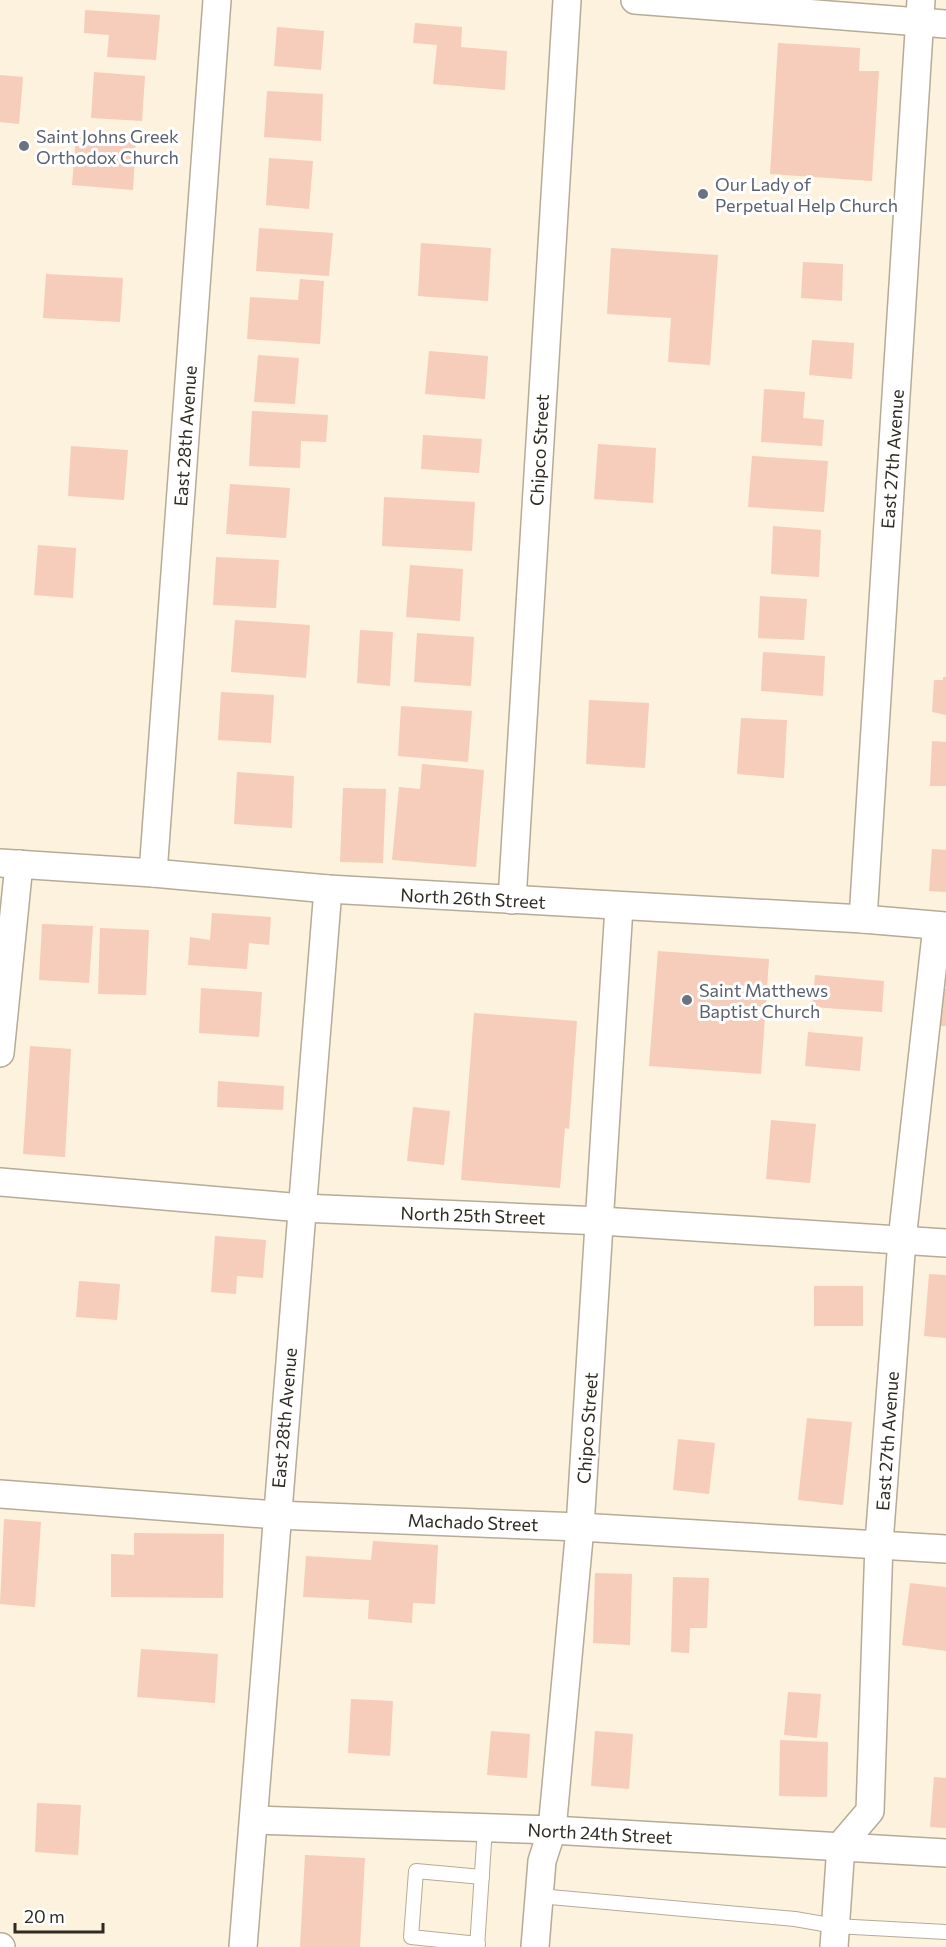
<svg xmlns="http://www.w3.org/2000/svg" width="946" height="1947" viewBox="0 0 946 1947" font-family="Commissioner,sans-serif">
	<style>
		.building { fill: #f6ccba }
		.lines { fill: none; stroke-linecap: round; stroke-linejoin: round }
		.service-casing { stroke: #b5ab98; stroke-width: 16 }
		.minor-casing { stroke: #b5ab98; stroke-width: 30 }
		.service { stroke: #fff; stroke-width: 14 }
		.minor { stroke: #fff; stroke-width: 27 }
		.worship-dot { fill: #6b7280; stroke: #fff; stroke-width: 2 }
		.labels { text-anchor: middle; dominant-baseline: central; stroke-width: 6; stroke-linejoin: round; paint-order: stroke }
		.worship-label { font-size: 18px; fill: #5b616d; stroke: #fff; text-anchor: start }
		.street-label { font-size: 18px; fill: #2f2b23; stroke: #fff }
	</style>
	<rect width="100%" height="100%" fill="#fcf2dd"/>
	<g class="building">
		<path d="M 85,10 L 160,15 L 156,60 L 107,57 L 109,35 L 84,33 Z"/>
		<path d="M 415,23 L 462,27 L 461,47 L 507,51 L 505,90 L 433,84 L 437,45 L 413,43 Z"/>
		<path d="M 277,27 L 324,31 L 321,70 L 274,66 Z"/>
		<path d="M 778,43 L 860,48 L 859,71 L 879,71 L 872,181 L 770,174 Z"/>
		<path d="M 94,72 L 145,76 L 142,121 L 91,118 Z"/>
		<path d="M 0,75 L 23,77 L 19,124 L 0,122 Z"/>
		<path d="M 267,91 L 323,94 L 321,141 L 264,137 Z"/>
		<path d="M 76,136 L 136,141 L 133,190 L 72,185 Z"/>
		<path d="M 269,158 L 313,161 L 309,209 L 266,205 Z"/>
		<path d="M 259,228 L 333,233 L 329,276 L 256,271 Z"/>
		<path d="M 421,243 L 491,248 L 488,301 L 418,296 Z"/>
		<path d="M 611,248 L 718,255 L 710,365 L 668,362 L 671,318 L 607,314 Z"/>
		<path d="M 803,262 L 843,264 L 842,301 L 801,298 Z"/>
		<path d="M 46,274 L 123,278 L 120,322 L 43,318 Z"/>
		<path d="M 300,279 L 324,281 L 320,344 L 247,339 L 250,297 L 298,300 Z"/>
		<path d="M 812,340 L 854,343 L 852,379 L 809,375 Z"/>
		<path d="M 429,351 L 488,356 L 485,399 L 425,394 Z"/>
		<path d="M 258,355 L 299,358 L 295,404 L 254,402 Z"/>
		<path d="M 764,389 L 805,392 L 803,418 L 824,420 L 822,446 L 761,442 Z"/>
		<path d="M 252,411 L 328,415 L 326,442 L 301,441 L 300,468 L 249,466 Z"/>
		<path d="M 423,435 L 482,439 L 479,473 L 421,469 Z"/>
		<path d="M 598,444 L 656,448 L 653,503 L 594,499 Z"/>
		<path d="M 71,446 L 128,450 L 124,500 L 68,496 Z"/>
		<path d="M 752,456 L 828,461 L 824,512 L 748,507 Z"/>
		<path d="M 230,484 L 290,488 L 286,538 L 226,534 Z"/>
		<path d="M 384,497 L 475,502 L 472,551 L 382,546 Z"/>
		<path d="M 773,526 L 821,530 L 819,577 L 771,574 Z"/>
		<path d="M 38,545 L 76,548 L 73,598 L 34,595 Z"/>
		<path d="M 216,557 L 279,560 L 276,608 L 213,605 Z"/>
		<path d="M 410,565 L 463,569 L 460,621 L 406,617 Z"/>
		<path d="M 760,596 L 807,599 L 804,640 L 758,638 Z"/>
		<path d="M 235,620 L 310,625 L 306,678 L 231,672 Z"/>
		<path d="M 360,630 L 393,632 L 390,686 L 357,683 Z"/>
		<path d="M 417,633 L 474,637 L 471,686 L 414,682 Z"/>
		<path d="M 763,652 L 825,656 L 823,696 L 761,691 Z"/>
		<path d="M 943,677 L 946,677 L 946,715 L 932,712 L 934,680 L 943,680 Z"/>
		<path d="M 221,692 L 274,695 L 271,743 L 218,740 Z"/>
		<path d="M 589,700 L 649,703 L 645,768 L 586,764 Z"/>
		<path d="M 401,706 L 472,711 L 468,762 L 398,756 Z"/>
		<path d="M 741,718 L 787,720 L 784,778 L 737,774 Z"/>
		<path d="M 932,741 L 946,742 L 946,786 L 930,786 Z"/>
		<path d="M 422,764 L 484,770 L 476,867 L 392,860 L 399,787 L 420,789 Z"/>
		<path d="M 237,772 L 294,776 L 292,828 L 234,824 Z"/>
		<path d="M 343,788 L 386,789 L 383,863 L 340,862 Z"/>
		<path d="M 932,849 L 946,850 L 946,892 L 929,891 Z"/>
		<path d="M 212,913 L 271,917 L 269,945 L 249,943 L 247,969 L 188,965 L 190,937 L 210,940 Z"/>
		<path d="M 42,924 L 93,926 L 89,983 L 39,980 Z"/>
		<path d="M 100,928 L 149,930 L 146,995 L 98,994 Z"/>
		<path d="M 658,951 L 769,959 L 761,1074 L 649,1066 Z"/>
		<path d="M 815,975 L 884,981 L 882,1012 L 812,1007 Z"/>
		<path d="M 201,988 L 262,992 L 259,1037 L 199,1033 Z"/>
		<path d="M 944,989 L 946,989 L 946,1026 L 940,1026 Z"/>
		<path d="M 474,1013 L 577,1021 L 569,1129 L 565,1128 L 560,1188 L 461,1180 Z"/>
		<path d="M 808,1032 L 863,1037 L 860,1071 L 805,1066 Z"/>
		<path d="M 30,1046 L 71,1049 L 65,1157 L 23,1154 Z"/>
		<path d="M 218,1081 L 284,1086 L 283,1110 L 217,1107 Z"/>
		<path d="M 413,1107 L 450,1111 L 444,1165 L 407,1161 Z"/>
		<path d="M 771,1120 L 816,1124 L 810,1183 L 766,1179 Z"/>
		<path d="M 215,1236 L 266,1240 L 263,1278 L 237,1276 L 236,1294 L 211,1292 Z"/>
		<path d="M 929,1274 L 946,1275 L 946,1338 L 924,1336 Z"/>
		<path d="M 79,1281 L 120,1284 L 117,1320 L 76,1317 Z"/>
		<rect x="814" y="1286" width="49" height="40"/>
		<path d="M 807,1418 L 852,1422 L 843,1505 L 798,1500 Z"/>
		<path d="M 678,1439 L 715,1443 L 709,1494 L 673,1490 Z"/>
		<path d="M 4,1519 L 41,1522 L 35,1607 L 0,1604 Z"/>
		<path d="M 134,1533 L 224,1534 L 223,1598 L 111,1597 L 111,1554 L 134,1555 Z"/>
		<path d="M 373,1541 L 438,1545 L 435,1604 L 413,1603 L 412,1623 L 368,1619 L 369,1600 L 303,1597 L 306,1556 L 371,1560 Z"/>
		<path d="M 595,1573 L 632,1574 L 630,1645 L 593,1643 Z"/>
		<path d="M 673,1577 L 709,1578 L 707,1628 L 690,1628 L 689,1653 L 671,1652 Z"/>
		<path d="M 910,1583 L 946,1587 L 946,1651 L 902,1645 Z"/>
		<path d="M 141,1649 L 218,1654 L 215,1703 L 137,1697 Z"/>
		<path d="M 788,1692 L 821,1694 L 817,1738 L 784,1735 Z"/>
		<path d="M 351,1699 L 393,1701 L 390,1756 L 348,1753 Z"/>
		<path d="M 491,1731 L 530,1734 L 527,1778 L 487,1775 Z"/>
		<path d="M 595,1731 L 633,1734 L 629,1789 L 591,1786 Z"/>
		<path d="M 780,1740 L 828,1742 L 827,1797 L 779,1796 Z"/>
		<path d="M 934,1777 L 946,1778 L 946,1828 L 930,1827 Z"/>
		<path d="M 37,1803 L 81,1805 L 78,1855 L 35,1852 Z"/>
		<path d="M 305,1855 L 365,1858 L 360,1947 L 300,1947 Z"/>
	</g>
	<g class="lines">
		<g class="service-casing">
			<g id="service">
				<path d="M 539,1896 L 795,1919 L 835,1926 L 946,1932"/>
				<path d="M 478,1944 L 411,1937 L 416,1871 L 482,1877"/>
				<path d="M 477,1947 L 485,1828"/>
			</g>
		</g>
		<g class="minor-casing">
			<g id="minor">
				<path d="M 635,0 L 946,24"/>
				<path d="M 0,863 L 153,873 L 328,889 L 863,919 L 946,926"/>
				<path d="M 153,873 L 217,0"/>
				<path d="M 512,900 L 567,0"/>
				<path d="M 863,919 L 921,0"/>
				<path d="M 0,1053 L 19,864"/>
				<path d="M 0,1182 L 302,1208 L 601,1221 L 946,1243"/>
				<path d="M 0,1494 L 276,1515 L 580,1527 L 946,1549"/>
				<path d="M 254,1820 L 552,1830 L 946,1853"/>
				<path d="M 0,1947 L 1,1947"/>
				<path d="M 243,1947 L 328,889"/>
				<path d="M 535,1947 L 542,1861 L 552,1830 L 580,1527 L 619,907"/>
				<path d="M 834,1947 L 841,1845 L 870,1811 L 879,1543 L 902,1240 L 937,926"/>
			</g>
		</g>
		<use href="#service" class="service"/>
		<use href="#minor" class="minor"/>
	</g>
	<g class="worship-dot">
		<circle cx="24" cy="146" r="6"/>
		<circle cx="703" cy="194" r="6"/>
		<circle cx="687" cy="1000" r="6"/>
	</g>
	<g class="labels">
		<g class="worship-label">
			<text x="36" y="136">Saint Johns Greek<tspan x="36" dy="21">Orthodox Church</tspan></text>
			<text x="715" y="184">Our Lady of<tspan x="715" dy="21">Perpetual Help Church</tspan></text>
			<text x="699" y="990">Saint Matthews<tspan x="699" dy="21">Baptist Church</tspan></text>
		</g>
		<g class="street-label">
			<text transform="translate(185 436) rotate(-86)">East 28th Avenue</text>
			<text transform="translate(539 450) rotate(-87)">Chipco Street</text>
			<text transform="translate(892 459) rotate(-86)">East 27th Avenue</text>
			<text transform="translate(473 898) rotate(3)">North 26th Street</text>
			<text transform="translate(473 1215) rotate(2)">North 25th Street</text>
			<text transform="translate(284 1418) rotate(-85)">East 28th Avenue</text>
			<text transform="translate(587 1428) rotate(-86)">Chipco Street</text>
			<text transform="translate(887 1441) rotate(-86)">East 27th Avenue</text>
			<text transform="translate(473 1522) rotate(2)">Machado Street</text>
			<text transform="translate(600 1833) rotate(3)">North 24th Street</text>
		</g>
	</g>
	<path d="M15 1923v9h88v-9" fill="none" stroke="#2f2b23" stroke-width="3"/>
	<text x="24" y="1923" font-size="18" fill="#2f2b23" stroke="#ffffff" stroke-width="4.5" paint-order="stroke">20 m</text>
</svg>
